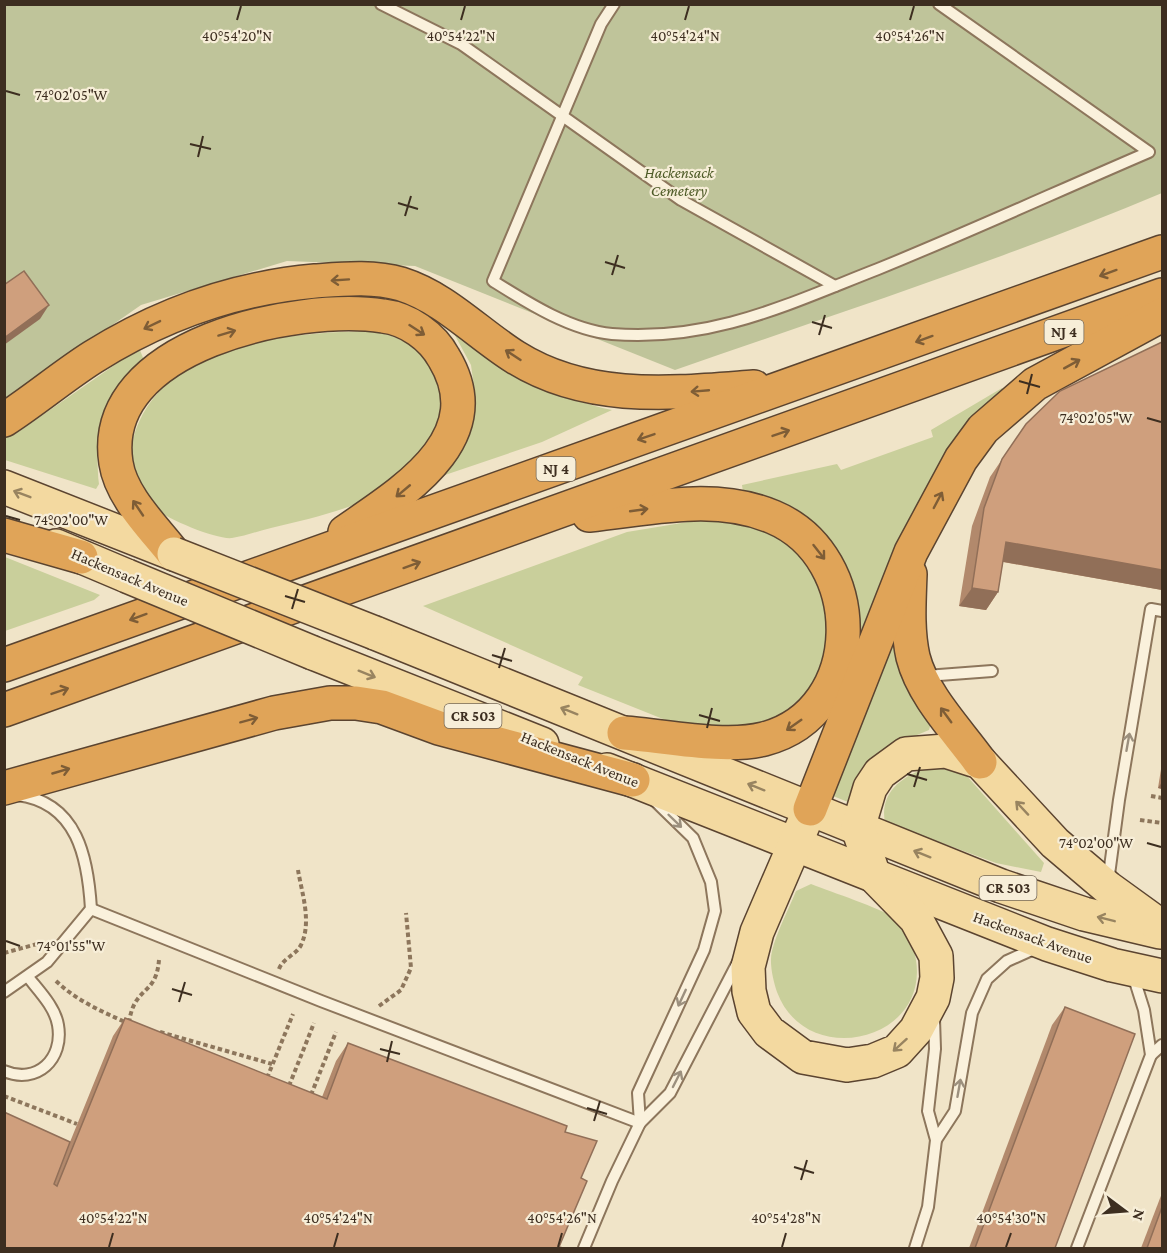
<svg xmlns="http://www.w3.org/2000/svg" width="1167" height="1253" viewBox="0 0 1167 1253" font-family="'Crimson Pro',serif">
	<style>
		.green { fill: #c9cf9b }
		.cemetery { fill: #bfc49a }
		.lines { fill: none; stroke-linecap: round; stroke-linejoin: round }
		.lane-casing { stroke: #8d765c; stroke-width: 14 }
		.primary-casing { stroke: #5b4430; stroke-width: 36 }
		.highway-casing { stroke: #5b4430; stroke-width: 36 }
		.path { stroke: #8d765c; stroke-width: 4; stroke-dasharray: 4.5 3; stroke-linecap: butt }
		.lane { stroke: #faf1dc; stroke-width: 10 }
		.primary { stroke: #f3d9a0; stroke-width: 33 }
		.highway { stroke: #e0a458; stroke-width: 33 }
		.primary-bridge-casing { stroke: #5b4430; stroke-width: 36; stroke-linecap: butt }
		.primary-bridge { stroke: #f3d9a0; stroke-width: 33 }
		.wall { fill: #b2896c }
		.shaded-wall { fill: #916f58 }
		.building { fill: #cf9f7d; stroke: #916f58; stroke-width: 1.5 }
		.oneway { stroke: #7e5d36 }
		.oneway2 { stroke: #988460 }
		.oneway3 { stroke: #9c907e }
		.ticks { fill: none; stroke: #3d2e20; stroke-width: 2 }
		.labels { text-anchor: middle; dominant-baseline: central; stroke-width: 4.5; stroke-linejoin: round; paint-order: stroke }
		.shield { fill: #f7eed8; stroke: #756857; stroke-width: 1.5 }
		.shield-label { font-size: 15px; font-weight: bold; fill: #3d2e20 }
		.park-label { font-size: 16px; font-style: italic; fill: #4d5a26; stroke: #f7eed8 }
		.street-label { font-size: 16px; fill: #3d2e20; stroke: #f7eed8 }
		.ticks-label { font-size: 15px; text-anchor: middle; fill: #3d2e20; stroke: #f7eed8; stroke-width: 4.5; stroke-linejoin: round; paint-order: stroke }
	</style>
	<rect width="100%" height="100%" fill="#f0e4c8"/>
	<g class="green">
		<path d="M 452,330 C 510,370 542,394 612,410 L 542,442 L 445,475 L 443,471 L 467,437 L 473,416 L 474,387 L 471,365 Z"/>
		<path d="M 367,331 C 397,334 418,345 433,372 C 440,386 446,413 439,429 C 436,438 427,447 422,455 C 417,462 413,472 406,477 C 367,506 318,517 271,528 C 258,531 245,536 232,538 C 217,540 163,518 153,506 C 133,481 125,451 139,422 C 175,342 292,333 367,331 Z"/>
		<path d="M 139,348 L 144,360 C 103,406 94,421 99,484 L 96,489 L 5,460 L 5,437 L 14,435 Z"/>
		<path d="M 1002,388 L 1004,393 L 857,648 L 855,587 L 828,538 L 795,508 L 743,492 L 742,485 L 837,464 L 841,470 L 933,437 L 931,430 Z"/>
		<path d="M 724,516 L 767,529 L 801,549 L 826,600 L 827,644 L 820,670 L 805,694 L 782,714 L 753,731 L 683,727 L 578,685 L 583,677 L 423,606 L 627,532 Z"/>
		<path d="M 5,557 L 100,595 L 94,600 L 5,631 Z"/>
		<path d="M 894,633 L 931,723 L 929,730 C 887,747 864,757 848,802 L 833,796 Z"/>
		<path d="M 927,768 L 949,768 L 966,775 L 1044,863 L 1041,872 L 996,863 L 885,822 C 879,793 902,776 927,768 Z"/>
		<path d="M 811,884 C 833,893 879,907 896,919 C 908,928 914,947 916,960 C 929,1042 806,1070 777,992 C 773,980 769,963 772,951 C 777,931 788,911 796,891 Z"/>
	</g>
	<path class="cemetery" d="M 5,5 L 1162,5 L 1162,193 C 1003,260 838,313 675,370 L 415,266 L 287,261 L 141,305 L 5,400 Z"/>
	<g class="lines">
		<g class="lane-casing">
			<g id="lane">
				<path d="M 381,4 L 461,44 L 681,200 L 835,286"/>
				<path d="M 614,4 L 601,24 L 493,281 C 528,303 570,330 612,334 C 712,342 788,304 878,269 C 969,232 1058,191 1149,152 L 939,4"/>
				<path d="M 926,676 L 992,671"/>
				<path d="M 17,795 C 78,802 88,859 91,909"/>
				<path d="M 1108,882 L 1119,800 L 1151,609 L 1162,611"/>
				<path d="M 4,992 L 47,962 L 91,909 L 321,1001 L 640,1123"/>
				<path d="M 1151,1055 L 1162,1045"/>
				<path d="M 4,1071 C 37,1085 64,1059 58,1025 C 55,1007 39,991 28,977"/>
				<path d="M 640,1123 L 638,1093 L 704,950 L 715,911 L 711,882 L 693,838 L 655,801"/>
				<path d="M 936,1140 L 955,1111 L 972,1013 L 987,979 L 1007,961 L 1036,948"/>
				<path d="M 584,1248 L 612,1181 L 640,1123 L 670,1093 L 739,960"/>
				<path d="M 915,1248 L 928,1207 L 936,1140 L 928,1111 L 935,1049 L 934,1019"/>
				<path d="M 1077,1248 L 1151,1055 L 1144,1010 L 1133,975"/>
			</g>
		</g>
		<g class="primary-casing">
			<g id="primary">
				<path d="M 4,487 L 174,554"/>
				<path d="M 56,546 L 127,576"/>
				<path d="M 375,633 L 1001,886 L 1084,914 L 1160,932"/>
				<path d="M 313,653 L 542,744"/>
				<path d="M 607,770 L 1047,944 L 1112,965 L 1162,976"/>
				<path d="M 810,809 L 757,932 L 748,967 L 749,991 L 754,1012 L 769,1032 L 803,1057 L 847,1065 L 873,1061 L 897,1051 L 916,1030 L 933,998 L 937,978 L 936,956 L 916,919 L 874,876 L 858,828 L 870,788 L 880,773 L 906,754 L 946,751 L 980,762 L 1055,843 L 1108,888 L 1162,927"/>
			</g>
		</g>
		<g class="highway-casing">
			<g id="highway">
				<path d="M 4,420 C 35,400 63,376 93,357 C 160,315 236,288 315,281 C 343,279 374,276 401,284 C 445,298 477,333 515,357 C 588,403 673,393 754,387"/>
				<path d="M 589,515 C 650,509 714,492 773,517 C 868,557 868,712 764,739 C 724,749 666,736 624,733"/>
				<path d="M 4,535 L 81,557"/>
				<path d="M 174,554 C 154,528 121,497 116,463 C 97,344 298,303 383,316 C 408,319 432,336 444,358 C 493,439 401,493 345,532"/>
				<path d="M 910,574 C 909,602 907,630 913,657 C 923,696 957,730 980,762"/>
				<path d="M 4,665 L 1162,252"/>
				<path d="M 4,710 L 1162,295"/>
				<path d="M 4,788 L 274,713 L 330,703 L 356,703 L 382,707 L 439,728 L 633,780"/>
				<path d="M 810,809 L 911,552 L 961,459 L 983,429 L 1035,384 L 1162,315"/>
			</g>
		</g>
		<g class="path">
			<path d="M 1151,796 L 1162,798"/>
			<path d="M 1140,820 L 1162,823"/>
			<path d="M 4,953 L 37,944 L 40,947"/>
			<path d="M 279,969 C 283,958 296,955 301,945 C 312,922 302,894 298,870"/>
			<path d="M 56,981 C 77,1001 101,1011 127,1023"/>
			<path d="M 379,1006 L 401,990 L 411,968 L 406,913"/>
			<path d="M 129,1023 C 134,985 156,997 159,960"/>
			<path d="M 160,1032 L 272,1064"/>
			<path d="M 267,1078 L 293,1014"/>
			<path d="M 289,1086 L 314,1023"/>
			<path d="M 311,1095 L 336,1032"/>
			<path d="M 4,1096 L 77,1124"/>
		</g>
		<use href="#lane" class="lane"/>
		<use href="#primary" class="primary"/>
		<use href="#highway" class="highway"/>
		<g class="primary-bridge-casing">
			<g id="primary-bridge">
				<path d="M 174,554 L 375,633"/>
				<path d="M 127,576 L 313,653"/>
			</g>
		</g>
		<use href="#primary-bridge" class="primary-bridge"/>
	</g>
	<g class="wall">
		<path d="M 1162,342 L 1162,590 L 1003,562 L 998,592 L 986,610 L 959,606 L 972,526 L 990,477 L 1026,424 Z"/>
		<path d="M 1162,763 L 1162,789 L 1158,788 Z"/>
		<path d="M 1065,1007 L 1055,1248 L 969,1248 L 1052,1025 Z"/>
		<path d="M 125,1018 L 322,1097 L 336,1061 L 348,1043 L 565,1132 L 581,1178 L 559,1247 L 4,1248 L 70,1142 L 113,1036 Z"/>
		<path d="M 1162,1193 L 1162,1248 L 1141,1248 Z"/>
	</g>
	<g class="shaded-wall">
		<path d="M 49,305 L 40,319 L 4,345 L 4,338 Z"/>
		<path d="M 1006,542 L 1162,570 L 1162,590 L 993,560 Z"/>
		<path d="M 972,588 L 998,592 L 986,610 L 959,606 Z"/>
		<path d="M 1162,782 L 1162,789 L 1158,788 Z"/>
	</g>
	<g class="building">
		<path d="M 24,271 L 49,305 L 4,338 L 4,285 Z"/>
		<path d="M 1162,342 L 1162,570 L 1006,542 L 998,592 L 972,588 L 984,508 L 1002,459 L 1026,424 L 1060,391 Z"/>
		<path d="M 1065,1007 L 1135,1034 L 1055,1248 L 975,1248 Z"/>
		<path d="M 125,1018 L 327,1099 L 348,1043 L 567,1126 L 565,1132 L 597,1141 L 581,1178 L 587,1181 L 559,1247 L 563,1248 L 4,1248 L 4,1112 L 70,1142 L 54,1184 L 57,1186 Z"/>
		<path d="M 1162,1207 L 1162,1248 L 1147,1248 Z"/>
	</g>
	<defs><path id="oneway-shaft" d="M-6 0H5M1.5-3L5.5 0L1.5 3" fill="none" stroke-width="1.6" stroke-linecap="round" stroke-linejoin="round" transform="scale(1.5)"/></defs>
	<g class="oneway">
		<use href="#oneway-shaft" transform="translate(1108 273) rotate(160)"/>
		<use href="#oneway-shaft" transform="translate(340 280) rotate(176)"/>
		<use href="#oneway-shaft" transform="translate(152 325) rotate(154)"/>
		<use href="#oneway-shaft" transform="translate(417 330) rotate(33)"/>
		<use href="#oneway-shaft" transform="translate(227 333) rotate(-17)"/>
		<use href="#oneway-shaft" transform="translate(924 339) rotate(160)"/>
		<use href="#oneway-shaft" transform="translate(513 355) rotate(-147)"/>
		<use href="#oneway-shaft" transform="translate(1072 364) rotate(-29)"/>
		<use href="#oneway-shaft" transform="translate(700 391) rotate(175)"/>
		<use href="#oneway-shaft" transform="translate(781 433) rotate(-19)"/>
		<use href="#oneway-shaft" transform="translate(646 437) rotate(161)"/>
		<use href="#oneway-shaft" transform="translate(403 491) rotate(140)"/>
		<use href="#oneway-shaft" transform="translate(938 500) rotate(-62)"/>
		<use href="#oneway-shaft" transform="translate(138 508) rotate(-124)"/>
		<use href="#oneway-shaft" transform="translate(639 510) rotate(-8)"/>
		<use href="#oneway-shaft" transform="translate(819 552) rotate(52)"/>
		<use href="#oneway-shaft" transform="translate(412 565) rotate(-20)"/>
		<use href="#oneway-shaft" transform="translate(138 617) rotate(160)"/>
		<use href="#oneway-shaft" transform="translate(60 691) rotate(-19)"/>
		<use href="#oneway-shaft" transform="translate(946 715) rotate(-126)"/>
		<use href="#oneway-shaft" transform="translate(249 720) rotate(-15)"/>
		<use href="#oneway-shaft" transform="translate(794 725) rotate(145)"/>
		<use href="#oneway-shaft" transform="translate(61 771) rotate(-16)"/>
	</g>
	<g class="oneway2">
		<use href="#oneway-shaft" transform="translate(22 494) rotate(-159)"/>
		<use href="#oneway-shaft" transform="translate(367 674) rotate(22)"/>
		<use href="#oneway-shaft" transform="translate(569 711) rotate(-158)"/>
		<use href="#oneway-shaft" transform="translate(756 787) rotate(-158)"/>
		<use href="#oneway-shaft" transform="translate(1022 808) rotate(-133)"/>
		<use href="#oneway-shaft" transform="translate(922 854) rotate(-158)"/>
		<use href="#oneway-shaft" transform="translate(1106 919) rotate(-166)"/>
		<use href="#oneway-shaft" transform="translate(900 1045) rotate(138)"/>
	</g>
	<g class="oneway3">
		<use href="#oneway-shaft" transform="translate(1128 742) rotate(-80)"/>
		<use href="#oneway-shaft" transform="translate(675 821) rotate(44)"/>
		<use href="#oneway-shaft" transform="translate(682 998) rotate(115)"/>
		<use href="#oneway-shaft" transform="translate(677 1079) rotate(-63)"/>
		<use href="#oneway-shaft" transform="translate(959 1088) rotate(-80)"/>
	</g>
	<path class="ticks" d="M 237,20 L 241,6M 461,20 L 465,6M 685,20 L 689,6M 910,20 L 914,6M 6,91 L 20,95M 190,144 L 211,149M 198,157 L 203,136M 398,203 L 418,209M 405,216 L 411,196M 605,262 L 625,268M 612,275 L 618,255M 812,322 L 832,328M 819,335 L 825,315M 1019,381 L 1040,387M 1027,394 L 1032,374M 1147,418 L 1161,422M 6,516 L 20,520M 285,596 L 305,602M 292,609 L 298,589M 492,655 L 512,661M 499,668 L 505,648M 699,715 L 720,721M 707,728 L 712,708M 907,774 L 927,780M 914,787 L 920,767M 1147,843 L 1161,847M 6,941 L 20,946M 172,989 L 192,995M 179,1002 L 185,982M 380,1049 L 400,1054M 387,1062 L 392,1041M 587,1108 L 607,1114M 594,1121 L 600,1101M 794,1167 L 814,1173M 801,1180 L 807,1160M 109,1247 L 113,1233M 334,1247 L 338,1233M 558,1247 L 562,1233M 782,1247 L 786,1233M 1006,1247 L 1011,1233"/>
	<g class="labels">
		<g class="shield">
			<rect x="1044.5" y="320" width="39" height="24" rx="4.5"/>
			<rect x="536.5" y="457" width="39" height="24" rx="4.5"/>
			<rect x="444.5" y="704" width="57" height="24" rx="4.5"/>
			<rect x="979.5" y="876" width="57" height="24" rx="4.5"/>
		</g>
		<g class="shield-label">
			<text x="1064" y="332">NJ 4</text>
			<text x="556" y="469">NJ 4</text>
			<text x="473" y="716">CR 503</text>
			<text x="1008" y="888">CR 503</text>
		</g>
		<g class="park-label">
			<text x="679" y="172">Hackensack<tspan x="679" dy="18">Cemetery</tspan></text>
		</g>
		<g class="street-label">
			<text transform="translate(130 577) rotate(23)">Hackensack Avenue</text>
			<text transform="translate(580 759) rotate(22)">Hackensack Avenue</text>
			<text transform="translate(1033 937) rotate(20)">Hackensack Avenue</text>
		</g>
	</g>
	<g class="ticks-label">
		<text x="237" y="41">40°54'20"N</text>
		<text x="461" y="41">40°54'22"N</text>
		<text x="685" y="41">40°54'24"N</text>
		<text x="910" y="41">40°54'26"N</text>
		<text x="71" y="100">74°02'05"W</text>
		<text x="1096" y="423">74°02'05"W</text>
		<text x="71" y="525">74°02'00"W</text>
		<text x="1096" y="848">74°02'00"W</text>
		<text x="71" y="951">74°01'55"W</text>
		<text x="113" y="1223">40°54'22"N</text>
		<text x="338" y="1223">40°54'24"N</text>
		<text x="562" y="1223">40°54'26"N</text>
		<text x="786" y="1223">40°54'28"N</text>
		<text x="1011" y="1223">40°54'30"N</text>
	</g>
	<rect width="1167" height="1253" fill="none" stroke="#3d2e20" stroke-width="12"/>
	<g transform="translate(1125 1211) rotate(106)" stroke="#f7eed8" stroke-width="4.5" paint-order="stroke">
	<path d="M0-4.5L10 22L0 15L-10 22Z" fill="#3d2e20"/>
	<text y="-9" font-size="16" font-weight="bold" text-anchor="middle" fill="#3d2e20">N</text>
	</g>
</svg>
